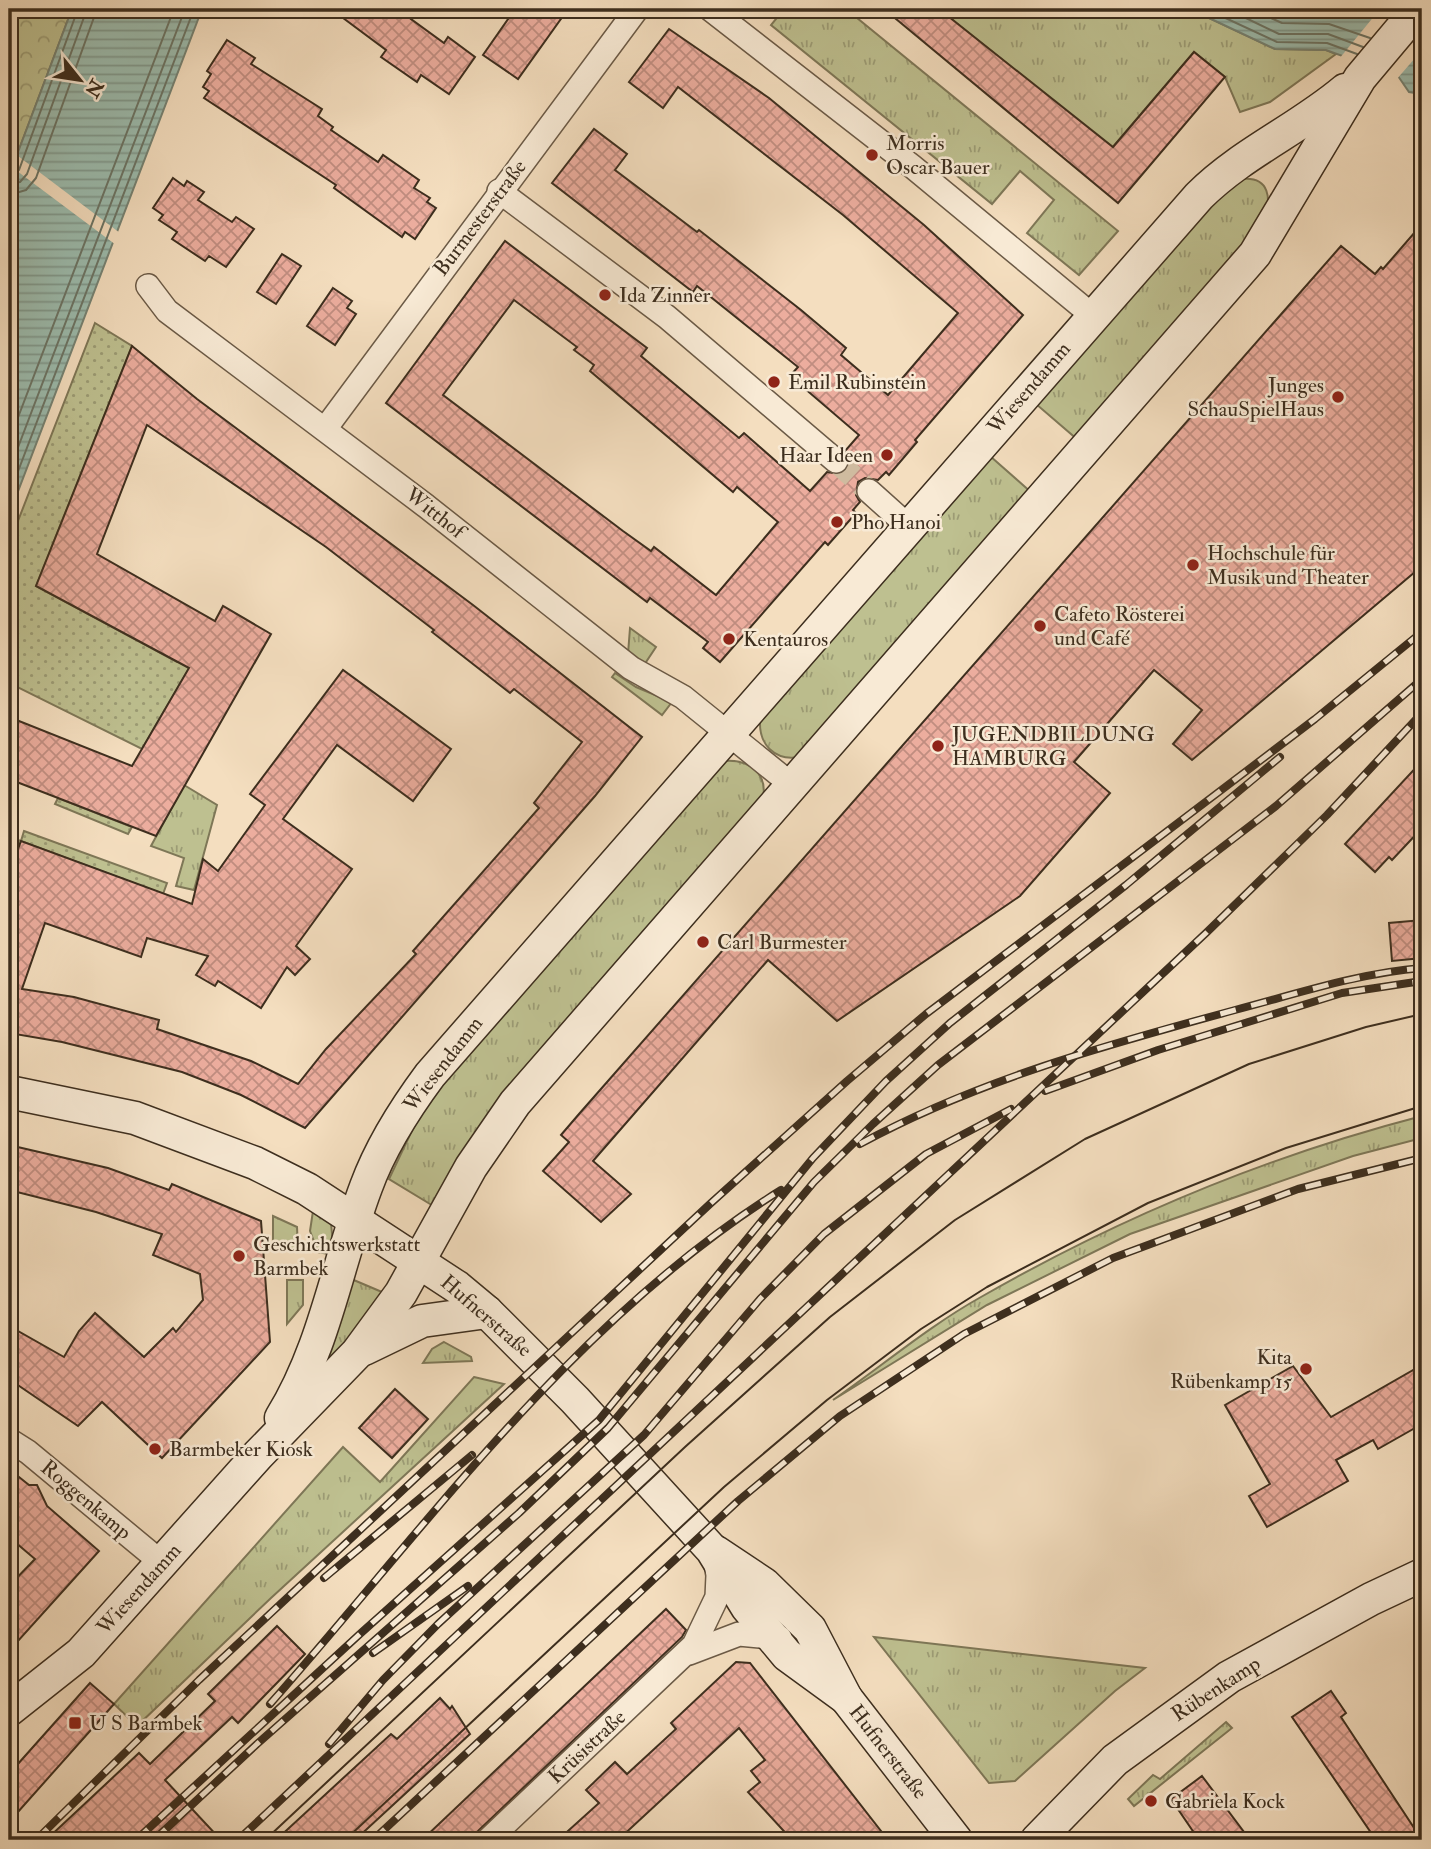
<svg xmlns="http://www.w3.org/2000/svg" width="1431" height="1849" viewBox="0 0 1431 1849" font-family="'IM FELL Double Pica',serif">
	<style>
		.grass { fill: url(#grass-tufts); stroke: #7e7757; stroke-width: 2 }
		.park { fill: url(#park-crowns); stroke: #7e7757; stroke-width: 2 }
		.garden { fill: url(#garden-dots); stroke: #7e7757; stroke-width: 2 }
		.water { fill: url(#water-rules); stroke: #768374; stroke-width: 2 }
		.pier { fill: #f4debf }
		.lines { fill: none; stroke-linecap: round; stroke-linejoin: round }
		.shore { stroke: #6c7566; stroke-width: 2 }
		.building { fill: url(#building-cross-hatch); stroke: #3d2e1e; stroke-width: 2; fill-rule: evenodd }
		.street-tunnel { stroke: #cfbb9f; stroke-width: 23; stroke-dasharray: 23 11; stroke-linecap: butt }
		.street-casing { stroke: #6b5a46; stroke-width: 26 }
		.secondary-casing { stroke: #3d2e1e; stroke-width: 35 }
		.street { stroke: #f8ead5; stroke-width: 23 }
		.secondary { stroke: #f8ead5; stroke-width: 32 }
		.tram { stroke: #3d2e1e; stroke-width: 2 }
		.rail-casing { stroke: #3d2e1e; stroke-width: 8 }
		.rail { stroke: #f8ead5; stroke-width: 5; stroke-dasharray: 16; stroke-linecap: butt }
		.poi-dot { fill: #8f2418; stroke: #f8ead5; stroke-width: 2.5 }
		.labels { text-anchor: middle; dominant-baseline: central; stroke-width: 5; stroke-linejoin: round; paint-order: stroke }
		.poi-label { font-size: 21px; fill: #3d2e1e; stroke: #f8ead5; text-anchor: start }
		.street-label { font-size: 21px; fill: #3d2e1e; stroke: #f8ead5 }
	</style>
	<defs>
		<pattern id="grass-tufts" width="24" height="20" patternUnits="userSpaceOnUse" patternTransform="scale(1.75)"><rect width="24" height="20" fill="#bec090"/><path d="M3 7l-1-3M5 7V3M7 7l1-3M15 17l-1-3M17 17v-4M19 17l1-3" fill="none" stroke="#9c9c75"/></pattern>
		<pattern id="park-crowns" width="20" height="18" patternUnits="userSpaceOnUse" patternTransform="scale(1.75)"><rect width="20" height="18" fill="#bec090"/><path d="M2 6a3 3 0 1 1 6 0M12 15a3 3 0 1 1 6 0" fill="none" stroke="#9c9c75"/></pattern>
		<pattern id="garden-dots" width="8" height="8" patternUnits="userSpaceOnUse" patternTransform="scale(1.75)"><rect width="8" height="8" fill="#bec090"/><path d="M2 2h.1M6 6h.1" fill="none" stroke="#9c9c75" stroke-width="1.8" stroke-linecap="round"/></pattern>
		<pattern id="water-rules" width="6" height="5" patternUnits="userSpaceOnUse" patternTransform="scale(1.75)"><rect width="6" height="5" fill="#9cbcae"/><path d="M0 2.5h6" fill="none" stroke="#80998d"/></pattern>
		<pattern id="building-cross-hatch" width="8" height="8" patternUnits="userSpaceOnUse" patternTransform="scale(1.75)"><rect width="8" height="8" fill="#ecad9e"/><path d="M0 0l8 8M0 8l8-8" fill="none" stroke="#c08d80"/></pattern>
	</defs>
	<rect width="100%" height="100%" fill="#f4debf"/>
	<filter id="stains"><feTurbulence type="fractalNoise" baseFrequency=".00286" numOctaves="4"/><feColorMatrix values="0 0 0 0 .2 0 0 0 0 .09 0 0 0 0 .02 0 0 0 .5 -.17"/></filter>
	<radialGradient id="worn" r=".72"><stop offset=".6" stop-color="#630" stop-opacity="0"/><stop offset="1" stop-color="#630" stop-opacity=".3"/></radialGradient>
	<g class="grass">
		<path d="M 784,9 L 846,9 L 1118,231 L 1079,275 L 1027,233 L 1054,200 L 1020,171 L 992,204 L 771,25 Z"/>
		<path d="M 939,9 L 1190,9 L 1275,49 L 1326,50 L 1336,54 L 1270,102 L 1240,112 L 1225,77 L 1194,52 L 1112,148 Z"/>
		<path d="M 1243,179 C 1270,177 1271,199 1265,219 L 1078,440 L 1036,404 L 1206,206 Z"/>
		<path d="M 990,456 L 1032,493 L 799,757 C 775,761 759,745 760,721 Z"/>
		<path d="M 630,628 L 656,647 L 644,665 L 628,654 Z"/>
		<path d="M 615,673 L 636,687 L 672,702 L 662,715 L 612,677 Z"/>
		<path d="M 724,761 C 747,759 768,772 763,798 L 435,1207 L 389,1179 L 417,1120 L 443,1082 Z"/>
		<path d="M 184,785 L 217,805 L 194,890 L 176,886 L 184,858 L 151,846 Z"/>
		<path d="M 1422,1116 L 1422,1138 L 1353,1156 L 1130,1234 L 987,1305 L 833,1400 C 882,1366 929,1326 981,1297 C 1119,1218 1268,1156 1422,1116 Z"/>
		<path d="M 313,1211 L 331,1223 L 334,1255 L 318,1252 L 310,1231 Z"/>
		<path d="M 273,1216 L 297,1227 L 298,1249 L 273,1249 Z"/>
		<path d="M 349,1278 L 389,1295 L 313,1390 Z"/>
		<path d="M 287,1280 L 303,1280 L 303,1305 L 287,1324 Z"/>
		<path d="M 444,1342 L 471,1357 L 472,1361 L 423,1363 L 432,1349 Z"/>
		<path d="M 474,1377 L 504,1384 L 271,1598 L 137,1726 L 114,1704 L 343,1447 L 380,1482 Z"/>
		<path d="M 874,1637 L 1145,1668 L 1115,1691 L 1015,1781 L 989,1783 Z"/>
		<path d="M 1226,1722 L 1232,1728 L 1134,1806 L 1128,1799 L 1153,1775 L 1160,1779 Z"/>
	</g>
	<path class="park" d="M 9,9 L 72,9 L 9,176 Z"/>
	<g class="garden">
		<path d="M 95,323 L 132,346 L 36,586 L 177,662 L 195,658 L 142,749 L 9,683 L 9,544 Z"/>
		<path d="M 58,798 L 132,827 L 128,834 L 55,804 Z"/>
		<path d="M 24,831 L 167,883 L 163,894 L 21,841 L 9,873 L 12,838 L 21,841 Z"/>
	</g>
	<g class="water">
		<path d="M 72,9 L 202,9 L 9,515 L 9,176 Z"/>
		<path d="M 1190,9 L 1422,9 L 1422,94 L 1409,92 L 1398,76 L 1326,50 L 1275,49 Z"/>
	</g>
	<g class="pier">
		<path d="M 1380,9 L 1422,9 L 1422,50 L 1396,80 L 1339,59 Z"/>
		<path d="M 14,153 L 120,233 L 116,245 L 9,165 Z"/>
	</g>
	<g class="lines">
		<g class="shore">
			<path d="M 1206,9 L 1277,42 L 1327,43 L 1357,54"/>
			<path d="M 1227,9 L 1279,34 L 1328,34 L 1363,47"/>
			<path d="M 1251,9 L 1282,23 L 1329,24 L 1370,38"/>
			<path d="M 9,175 L 19,170 L 78,9"/>
			<path d="M 9,184 L 20,182 L 27,174 L 87,9"/>
			<path d="M 9,195 L 26,190 L 36,178 L 97,9"/>
			<path d="M 9,441 L 174,9"/>
			<path d="M 9,471 L 185,9"/>
			<path d="M 9,495 L 194,9"/>
		</g>
	</g>
	<g class="building">
		<path d="M 331,9 L 419,9 L 411,19 L 444,43 L 448,37 L 475,57 L 449,94 L 421,75 L 417,82 L 381,57 L 386,50 Z"/>
		<path d="M 515,9 L 568,9 L 518,79 L 483,55 Z"/>
		<path d="M 884,9 L 939,9 L 1113,147 L 1194,52 L 1225,77 L 1118,203 Z"/>
		<path d="M 669,29 L 769,98 L 924,225 L 1023,315 L 915,440 L 917,442 L 889,475 L 886,472 L 878,480 L 865,478 L 858,482 L 856,495 L 860,502 L 853,510 L 856,513 L 828,545 L 825,542 L 720,662 L 703,648 L 708,642 L 650,598 L 647,602 L 386,403 L 505,241 L 647,348 L 641,356 L 739,438 L 744,433 L 810,491 L 827,472 L 840,474 L 847,470 L 849,457 L 845,451 L 859,435 L 790,376 L 798,367 L 697,286 L 693,292 L 552,183 L 594,129 L 627,154 L 615,170 L 697,232 L 699,230 L 801,310 L 846,348 L 841,355 L 888,395 L 958,313 L 843,215 L 678,87 L 663,108 L 629,82 ZM 514,300 L 577,347 L 574,350 L 594,365 L 590,371 L 733,492 L 737,487 L 778,522 L 716,595 L 654,547 L 651,551 L 623,531 L 443,395 Z"/>
		<path d="M 227,40 L 255,58 L 251,64 L 322,109 L 318,116 L 333,127 L 331,130 L 378,162 L 383,155 L 419,180 L 414,188 L 430,198 L 427,202 L 436,208 L 415,239 L 405,232 L 402,237 L 334,188 L 336,185 L 204,98 L 209,91 L 203,87 L 211,74 L 207,71 Z"/>
		<path d="M 173,178 L 184,186 L 187,181 L 204,192 L 198,200 L 232,222 L 236,217 L 254,229 L 226,267 L 209,256 L 205,261 L 172,239 L 177,232 L 159,220 L 163,215 L 153,208 Z"/>
		<path d="M 1422,224 L 1422,566 L 1192,760 L 1173,744 L 1202,710 L 1154,670 L 1074,762 L 1110,793 L 1020,896 L 837,1021 L 768,960 L 593,1161 L 631,1194 L 601,1222 L 543,1171 L 569,1142 L 561,1135 L 579,1114 L 1341,246 L 1375,274 L 1381,267 L 1383,269 Z"/>
		<path d="M 282,254 L 301,266 L 276,304 L 257,292 Z"/>
		<path d="M 333,288 L 352,301 L 347,308 L 356,314 L 335,345 L 307,326 Z"/>
		<path d="M 132,346 L 197,399 L 473,605 L 642,737 L 595,796 L 305,1128 L 241,1095 L 182,1072 L 62,1042 L 9,1033 L 9,873 L 21,841 L 192,904 L 203,859 L 218,871 L 265,805 L 250,794 L 343,670 L 451,749 L 413,801 L 337,745 L 283,819 L 352,869 L 296,946 L 310,959 L 295,975 L 287,967 L 261,1008 L 218,981 L 215,986 L 196,975 L 208,956 L 147,938 L 141,957 L 45,923 L 22,989 L 74,997 L 159,1020 L 157,1029 L 251,1061 L 298,1084 L 326,1049 L 416,954 L 413,951 L 539,808 L 534,803 L 582,742 L 514,689 L 510,693 L 432,632 L 434,630 L 326,547 L 147,425 L 97,554 L 215,621 L 223,606 L 271,634 L 156,836 L 9,779 L 9,717 L 132,766 L 189,668 L 36,586 Z"/>
		<path d="M 1422,761 L 1422,828 L 1392,860 L 1389,857 L 1375,872 L 1345,844 Z"/>
		<path d="M 1422,920 L 1422,958 L 1392,961 L 1389,923 Z"/>
		<path d="M 9,1145 L 108,1168 L 169,1190 L 172,1184 L 261,1221 L 270,1342 L 162,1458 L 102,1402 L 78,1426 L 9,1379 L 9,1326 L 64,1357 L 79,1331 L 95,1313 L 144,1357 L 173,1328 L 176,1332 L 203,1300 L 200,1274 L 153,1255 L 162,1234 L 96,1212 L 9,1190 Z"/>
		<path d="M 1422,1365 L 1422,1424 L 1378,1449 L 1373,1440 L 1336,1460 L 1348,1481 L 1267,1527 L 1249,1496 L 1270,1484 L 1225,1405 L 1293,1366 L 1331,1417 Z"/>
		<path d="M 395,1389 L 428,1419 L 392,1458 L 359,1428 Z"/>
		<path d="M 9,1469 L 29,1485 L 37,1485 L 47,1506 L 99,1551 L 9,1651 L 9,1586 L 35,1559 L 9,1537 Z"/>
		<path d="M 666,1609 L 686,1630 L 682,1637 L 478,1831 L 468,1840 L 422,1840 Z"/>
		<path d="M 277,1626 L 305,1654 L 238,1723 L 232,1717 L 165,1780 L 221,1840 L 46,1840 L 139,1753 L 150,1764 L 215,1701 L 208,1694 Z"/>
		<path d="M 736,1662 L 750,1663 L 888,1840 L 792,1840 L 748,1792 L 760,1782 L 751,1771 L 765,1760 L 739,1728 L 618,1840 L 558,1840 L 599,1803 L 586,1790 L 615,1762 L 627,1774 L 676,1729 L 671,1723 Z"/>
		<path d="M 90,1683 L 114,1704 L 9,1822 L 9,1774 Z"/>
		<path d="M 1331,1691 L 1346,1713 L 1341,1717 L 1422,1840 L 1376,1840 L 1292,1717 Z"/>
		<path d="M 440,1698 L 450,1709 L 452,1706 L 470,1734 L 355,1840 L 276,1840 L 391,1734 L 397,1739 Z"/>
		<path d="M 1202,1776 L 1250,1840 L 1199,1840 L 1171,1799 Z"/>
	</g>
	<g class="lines">
		<path class="street-tunnel" d="M 836,461 L 869,491"/>
		<g class="street-casing">
			<g id="street">
				<path d="M 710,9 L 913,167 L 1093,316"/>
				<path d="M 499,191 L 667,317 L 836,461"/>
				<path d="M 148,286 L 167,311 L 426,506 L 631,668 L 683,697 L 792,785"/>
				<path d="M 325,429 L 637,9"/>
				<path d="M 869,491 L 908,526"/>
				<path d="M 9,1440 L 28,1452 L 162,1563"/>
				<path d="M 689,1653 L 739,1634 L 780,1638"/>
				<path d="M 488,1840 L 694,1645 L 717,1597 L 718,1575 L 715,1559"/>
			</g>
		</g>
		<g class="secondary-casing">
			<g id="secondary">
				<path d="M 9,1092 L 135,1118 L 255,1163 L 307,1189 L 457,1287 L 487,1312 L 575,1400 L 712,1550 L 747,1607 L 787,1655 L 846,1698"/>
				<path d="M 364,1349 L 422,1321 L 487,1312"/>
				<path d="M 281,1418 C 325,1347 337,1264 366,1187 C 381,1146 404,1110 430,1075 L 1199,196 C 1242,153 1299,129 1345,90"/>
				<path d="M 716,1552 L 764,1584 L 810,1629 L 846,1698 L 956,1840"/>
				<path d="M 9,1710 L 81,1653 L 258,1455 L 357,1353 L 401,1293 L 471,1167 L 515,1103 L 1255,254 L 1360,78 L 1418,9"/>
				<path d="M 1037,1840 L 1115,1760 L 1229,1677 L 1371,1599 L 1422,1575"/>
			</g>
		</g>
		<use href="#street" class="street"/>
		<use href="#secondary" class="secondary"/>
		<g class="tram">
			<path d="M 265,1840 L 685,1447 L 830,1317 L 955,1220 L 1085,1139 L 1249,1064 L 1366,1027 L 1422,1014"/>
			<path d="M 345,1840 L 724,1487 L 827,1400 L 921,1329 L 987,1287 L 1148,1203 L 1286,1148 L 1422,1106"/>
		</g>
		<g class="rail-casing">
			<g id="rail">
				<path d="M 1045,1091 L 1158,1050 L 1342,993 L 1422,981"/>
				<path d="M 860,1144 C 978,1080 1106,1045 1235,1010 C 1296,994 1359,973 1422,968"/>
				<path d="M 324,1578 L 472,1455"/>
				<path d="M 373,1653 L 468,1586"/>
				<path d="M 270,1704 C 429,1524 574,1319 781,1190"/>
				<path d="M 329,1744 L 383,1680 L 438,1624 L 644,1435 L 760,1299 L 824,1234 L 926,1154 L 1011,1109"/>
				<path d="M 36,1840 L 199,1680 L 711,1203 L 847,1081 L 926,1014 L 1315,719 L 1422,632"/>
				<path d="M 136,1840 L 361,1633 L 599,1420 L 813,1158 L 886,1081 L 950,1023 L 1126,885 L 1280,757"/>
				<path d="M 154,1840 L 257,1744 L 519,1513 L 608,1428 L 814,1182 L 873,1124 L 938,1065 L 1276,806 L 1422,679"/>
				<path d="M 238,1840 L 1206,933 L 1327,815 L 1422,713"/>
				<path d="M 373,1840 L 738,1501 L 840,1416 L 964,1334 L 1113,1258 L 1298,1189 L 1422,1158"/>
			</g>
		</g>
		<use href="#rail" class="rail"/>
	</g>
	<g class="poi-dot">
		<circle cx="872" cy="155" r="7"/>
		<circle cx="605" cy="295" r="7"/>
		<circle cx="774" cy="382" r="7"/>
		<circle cx="1338" cy="397" r="7"/>
		<circle cx="887" cy="455" r="7"/>
		<circle cx="837" cy="522" r="7"/>
		<circle cx="1193" cy="565" r="7"/>
		<circle cx="1040" cy="626" r="7"/>
		<circle cx="729" cy="639" r="7"/>
		<circle cx="938" cy="746" r="7"/>
		<circle cx="703" cy="942" r="7"/>
		<circle cx="239" cy="1256" r="7"/>
		<circle cx="1306" cy="1369" r="7"/>
		<circle cx="155" cy="1449" r="7"/>
		<rect x="68" y="1716" width="14" height="14" rx="3.5"/>
		<circle cx="1151" cy="1801" r="7"/>
	</g>
	<g class="labels">
		<g class="poi-label">
			<text x="886" y="143">Morris<tspan x="886" dy="24">Oscar Bauer</tspan></text>
			<text x="619" y="295">Ida Zinner</text>
			<text x="788" y="382">Emil Rubinstein</text>
			<text x="1324" y="385" text-anchor="end">Junges<tspan x="1324" dy="24">SchauSpielHaus</tspan></text>
			<text x="873" y="455" text-anchor="end">Haar Ideen</text>
			<text x="851" y="522">Pho Hanoi</text>
			<text x="1207" y="553">Hochschule für<tspan x="1207" dy="24">Musik und Theater</tspan></text>
			<text x="1054" y="614">Cafeto Rösterei<tspan x="1054" dy="24">und Café</tspan></text>
			<text x="743" y="639">Kentauros</text>
			<text x="952" y="734">JUGENDBILDUNG<tspan x="952" dy="24">HAMBURG</tspan></text>
			<text x="717" y="942">Carl Burmester</text>
			<text x="253" y="1244">Geschichtswerkstatt<tspan x="253" dy="24">Barmbek</tspan></text>
			<text x="1292" y="1357" text-anchor="end">Kita<tspan x="1292" dy="24">Rübenkamp 15</tspan></text>
			<text x="169" y="1449">Barmbeker Kiosk</text>
			<text x="89" y="1723">U S Barmbek</text>
			<text x="1165" y="1801">Gabriela Kock</text>
		</g>
		<g class="street-label">
			<text transform="translate(480 218) rotate(-53)">Burmesterstraße</text>
			<text transform="translate(1029 388) rotate(-49)">Wiesendamm</text>
			<text transform="translate(435 513) rotate(38)">Witthof</text>
			<text transform="translate(443 1064) rotate(-52)">Wiesendamm</text>
			<text transform="translate(486 1316) rotate(41)">Hufnerstraße</text>
			<text transform="translate(86 1500) rotate(40)">Roggenkamp</text>
			<text transform="translate(139 1589) rotate(-48)">Wiesendamm</text>
			<text transform="translate(1216 1689) rotate(-33)">Rübenkamp</text>
			<text transform="translate(587 1747) rotate(-43)">Krüsistraße</text>
			<text transform="translate(888 1752) rotate(52)">Hufnerstraße</text>
		</g>
	</g>
	<rect width="1431" height="1849" fill="none" stroke="#f4debf" stroke-width="35"/>
	<rect x="10" y="10" width="1410" height="1828" fill="none" stroke="#3d2e1e" stroke-width="3.5"/>
	<rect x="18" y="18" width="1396" height="1814" fill="none" stroke="#3d2e1e" stroke-width="2"/>
	<g transform="translate(80 80) rotate(120)" stroke="#f8ead5" stroke-width="5" paint-order="stroke">
	<path d="M0-5L12 26L0 18L-12 26Z" fill="#3d2e1e"/>
	<text y="-10" font-size="19" font-weight="bold" text-anchor="middle" fill="#3d2e1e">N</text>
	</g>
	<rect width="100%" height="100%" filter="url(#stains)"/>
	<rect width="100%" height="100%" fill="url(#worn)"/>
</svg>
